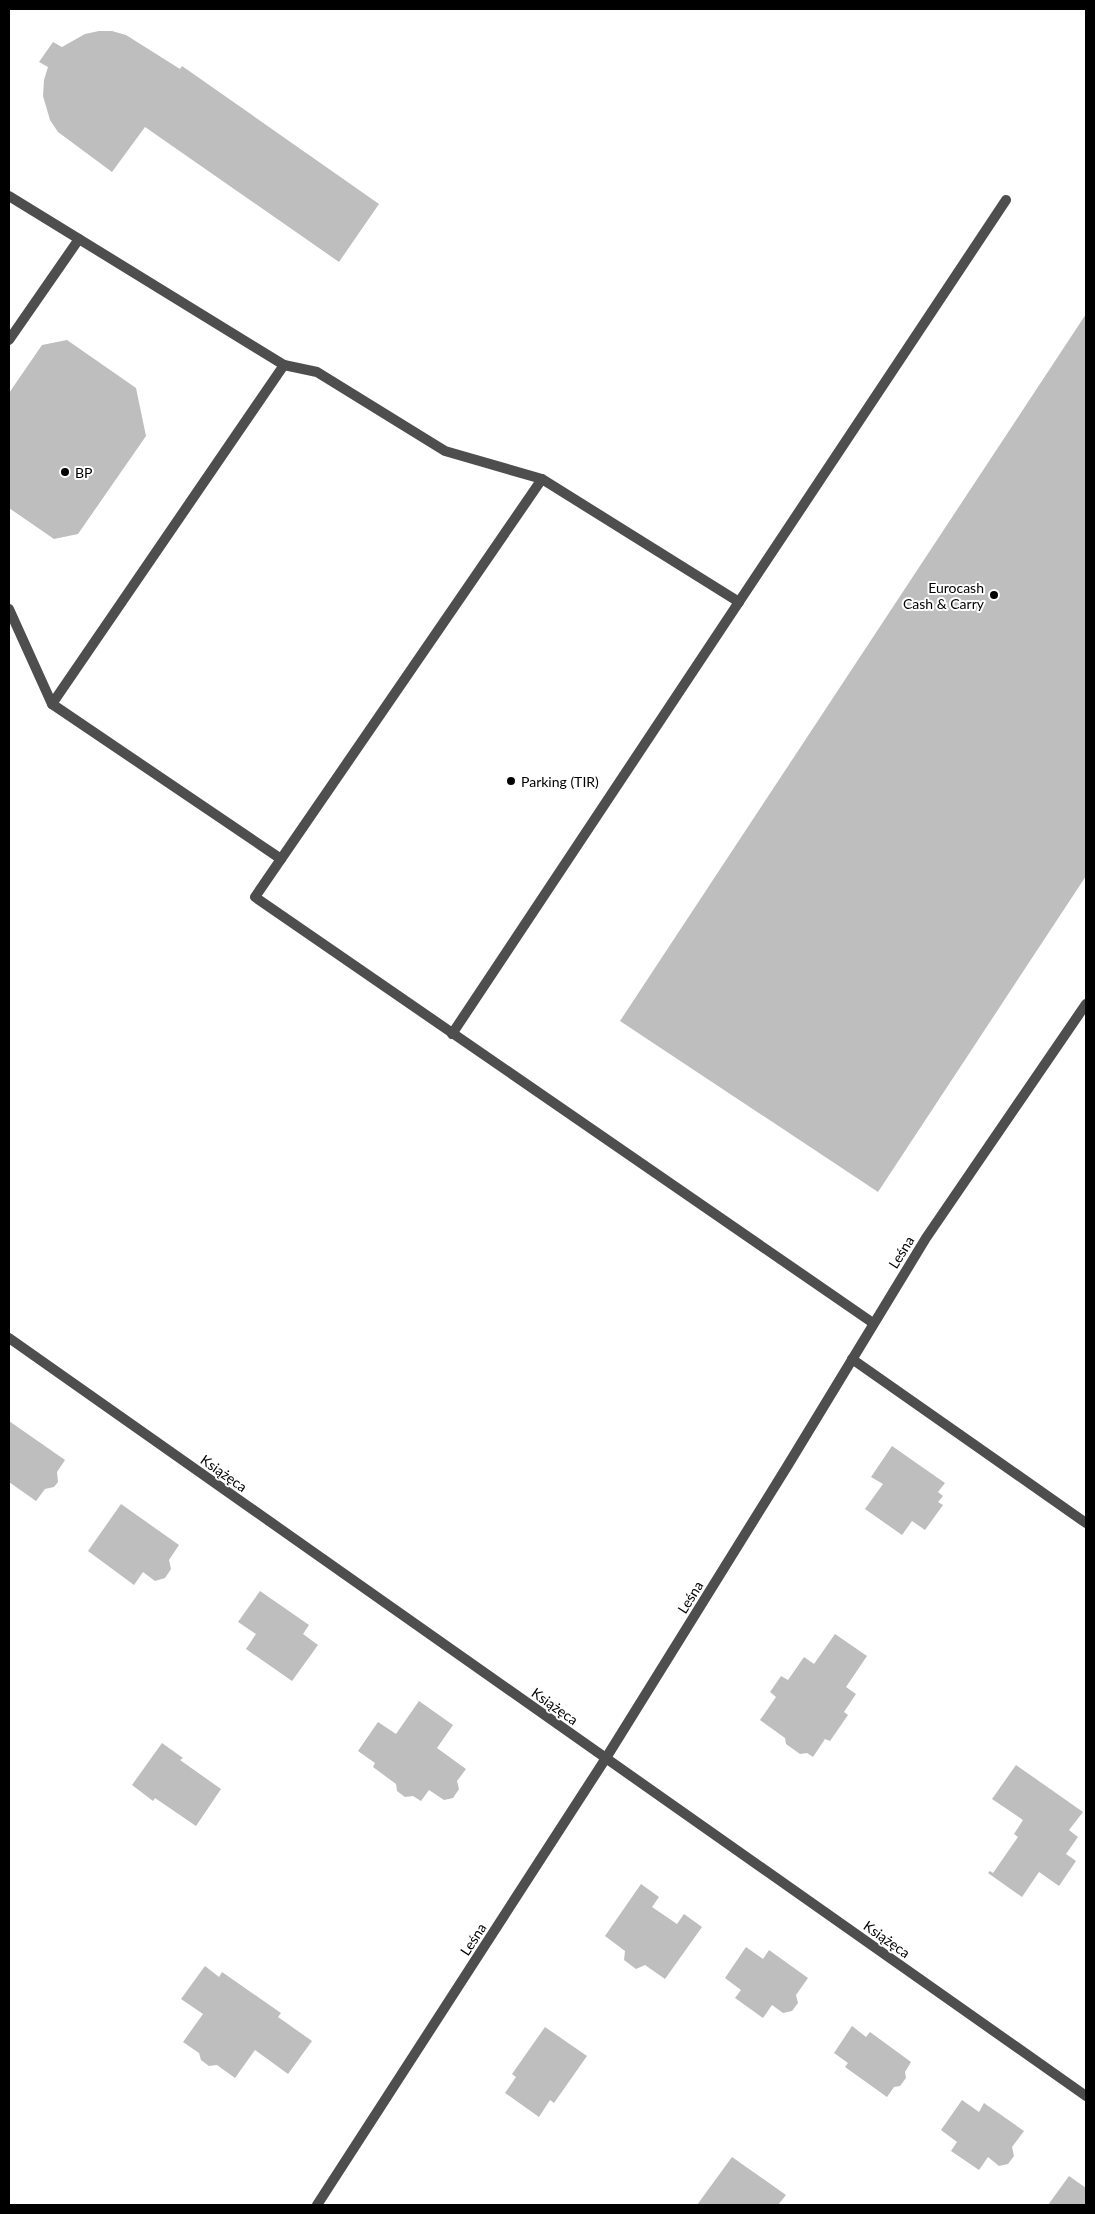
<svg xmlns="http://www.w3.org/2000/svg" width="1095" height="2214" viewBox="0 0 1095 2214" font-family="Lato,sans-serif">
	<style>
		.building { fill: #bebebe }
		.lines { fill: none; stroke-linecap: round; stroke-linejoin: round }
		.lane { stroke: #4e4e4e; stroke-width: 10 }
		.street { stroke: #4e4e4e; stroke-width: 10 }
		.poi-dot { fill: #000; stroke: #fff; stroke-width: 2 }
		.labels { text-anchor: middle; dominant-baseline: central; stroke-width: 4; stroke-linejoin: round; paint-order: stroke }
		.poi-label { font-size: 14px; fill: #000; stroke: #fff; text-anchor: start }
		.street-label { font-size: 14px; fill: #000; stroke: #fff }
	</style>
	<rect width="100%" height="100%" fill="#fff"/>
	<g class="building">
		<path d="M 99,31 L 112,31 L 126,35 L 180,69 L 182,66 L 379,204 L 339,262 L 145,127 L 112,172 L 58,132 L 50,120 L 43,96 L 44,80 L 48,67 L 39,62 L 53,42 L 62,47 L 85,34 Z"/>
		<path d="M 1086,314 L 1086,876 L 878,1192 L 620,1021 Z"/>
		<path d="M 67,340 L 136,388 L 146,436 L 78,534 L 54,539 L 9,508 L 9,393 L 42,345 Z"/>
		<path d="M 9,1421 L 65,1460 L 57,1472 L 58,1482 L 54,1487 L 45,1489 L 36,1501 L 9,1482 Z"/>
		<path d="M 892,1446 L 945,1483 L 938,1492 L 943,1496 L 938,1502 L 943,1505 L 925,1530 L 912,1521 L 902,1535 L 865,1509 L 883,1484 L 871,1477 Z"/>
		<path d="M 121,1504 L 179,1545 L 169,1560 L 171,1569 L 165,1578 L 155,1581 L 143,1572 L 134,1585 L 88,1551 Z"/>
		<path d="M 260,1591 L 309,1625 L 303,1634 L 318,1645 L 292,1681 L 246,1649 L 256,1634 L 238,1622 Z"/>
		<path d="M 835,1634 L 867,1656 L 846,1687 L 856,1694 L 844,1712 L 848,1715 L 830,1741 L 825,1739 L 813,1757 L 807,1753 L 800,1754 L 786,1744 L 785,1738 L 760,1720 L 776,1697 L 770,1692 L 781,1676 L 788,1680 L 804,1657 L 814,1664 Z"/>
		<path d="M 419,1701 L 453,1725 L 437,1748 L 466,1769 L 457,1781 L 459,1789 L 453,1798 L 444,1800 L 429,1790 L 421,1801 L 413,1796 L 405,1797 L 397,1791 L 396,1784 L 373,1767 L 375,1763 L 358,1751 L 378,1722 L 396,1734 Z"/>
		<path d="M 162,1743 L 183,1758 L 180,1760 L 221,1789 L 196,1826 L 155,1798 L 153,1801 L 132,1785 Z"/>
		<path d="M 1016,1765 L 1083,1812 L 1069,1830 L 1078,1837 L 1066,1854 L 1076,1861 L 1059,1886 L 1039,1872 L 1022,1897 L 988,1873 L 990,1871 L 993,1873 L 1018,1837 L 1014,1834 L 1023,1820 L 992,1799 Z"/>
		<path d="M 641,1884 L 659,1897 L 652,1907 L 677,1924 L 684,1914 L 702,1927 L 665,1979 L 645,1965 L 636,1969 L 624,1960 L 625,1951 L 605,1936 Z"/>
		<path d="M 746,1947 L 763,1959 L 769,1950 L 808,1978 L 796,1995 L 798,2003 L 792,2011 L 783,2013 L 772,2005 L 763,2018 L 735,1998 L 741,1990 L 725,1978 Z"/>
		<path d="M 205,1966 L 219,1977 L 222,1972 L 281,2013 L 278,2017 L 312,2041 L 288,2074 L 255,2050 L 235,2078 L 217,2065 L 209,2066 L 201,2060 L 199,2053 L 183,2042 L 203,2014 L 181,1999 Z"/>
		<path d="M 852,2026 L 866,2037 L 870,2032 L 911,2062 L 905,2072 L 906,2078 L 900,2086 L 894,2087 L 887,2097 L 845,2067 L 848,2063 L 834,2053 Z"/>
		<path d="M 545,2027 L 587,2056 L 554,2103 L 550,2100 L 539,2117 L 505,2093 L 516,2077 L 512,2074 Z"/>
		<path d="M 962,2100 L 979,2112 L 984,2103 L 1024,2131 L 1012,2147 L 1014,2156 L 1008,2164 L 999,2166 L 988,2157 L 979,2170 L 951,2151 L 957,2142 L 941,2130 Z"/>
		<path d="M 732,2157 L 786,2195 L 778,2205 L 697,2205 Z"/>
		<path d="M 1069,2176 L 1086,2188 L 1086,2205 L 1048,2205 Z"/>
	</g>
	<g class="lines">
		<g class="lane">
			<path d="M 9,196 L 284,365 L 52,704 L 9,609"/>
			<path d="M 9,340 L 79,239"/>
			<path d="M 284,365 L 317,372 L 445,451 L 542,479 L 739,602"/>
			<path d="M 542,479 L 255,897 L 873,1323"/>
			<path d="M 52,704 L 281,859"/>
			<path d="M 452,1034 L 1006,200"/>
		</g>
		<g class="street">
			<path d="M 9,1338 L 1086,2096"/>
			<path d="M 852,1359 L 1086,1523"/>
			<path d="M 317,2205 L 606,1758 L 788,1465 L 926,1238 L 1086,1004"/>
		</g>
	</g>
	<g class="poi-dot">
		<circle cx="65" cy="472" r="5"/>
		<circle cx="994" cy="595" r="5"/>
		<circle cx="511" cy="781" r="5"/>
	</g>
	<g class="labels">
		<g class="poi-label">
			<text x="75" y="472">BP</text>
			<text x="984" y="587" text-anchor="end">Eurocash<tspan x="984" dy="16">Cash &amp; Carry</tspan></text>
			<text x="521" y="781">Parking (TIR)</text>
		</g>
		<g class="street-label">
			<text transform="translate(901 1252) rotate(-58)">Leśna</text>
			<text transform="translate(224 1473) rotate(35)">Książęca</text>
			<text transform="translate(690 1597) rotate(-58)">Leśna</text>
			<text transform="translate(555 1706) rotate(35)">Książęca</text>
			<text transform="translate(473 1939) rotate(-57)">Leśna</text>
			<text transform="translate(887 1939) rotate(35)">Książęca</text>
		</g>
	</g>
	<rect width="1095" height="2214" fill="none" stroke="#000000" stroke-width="20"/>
</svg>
